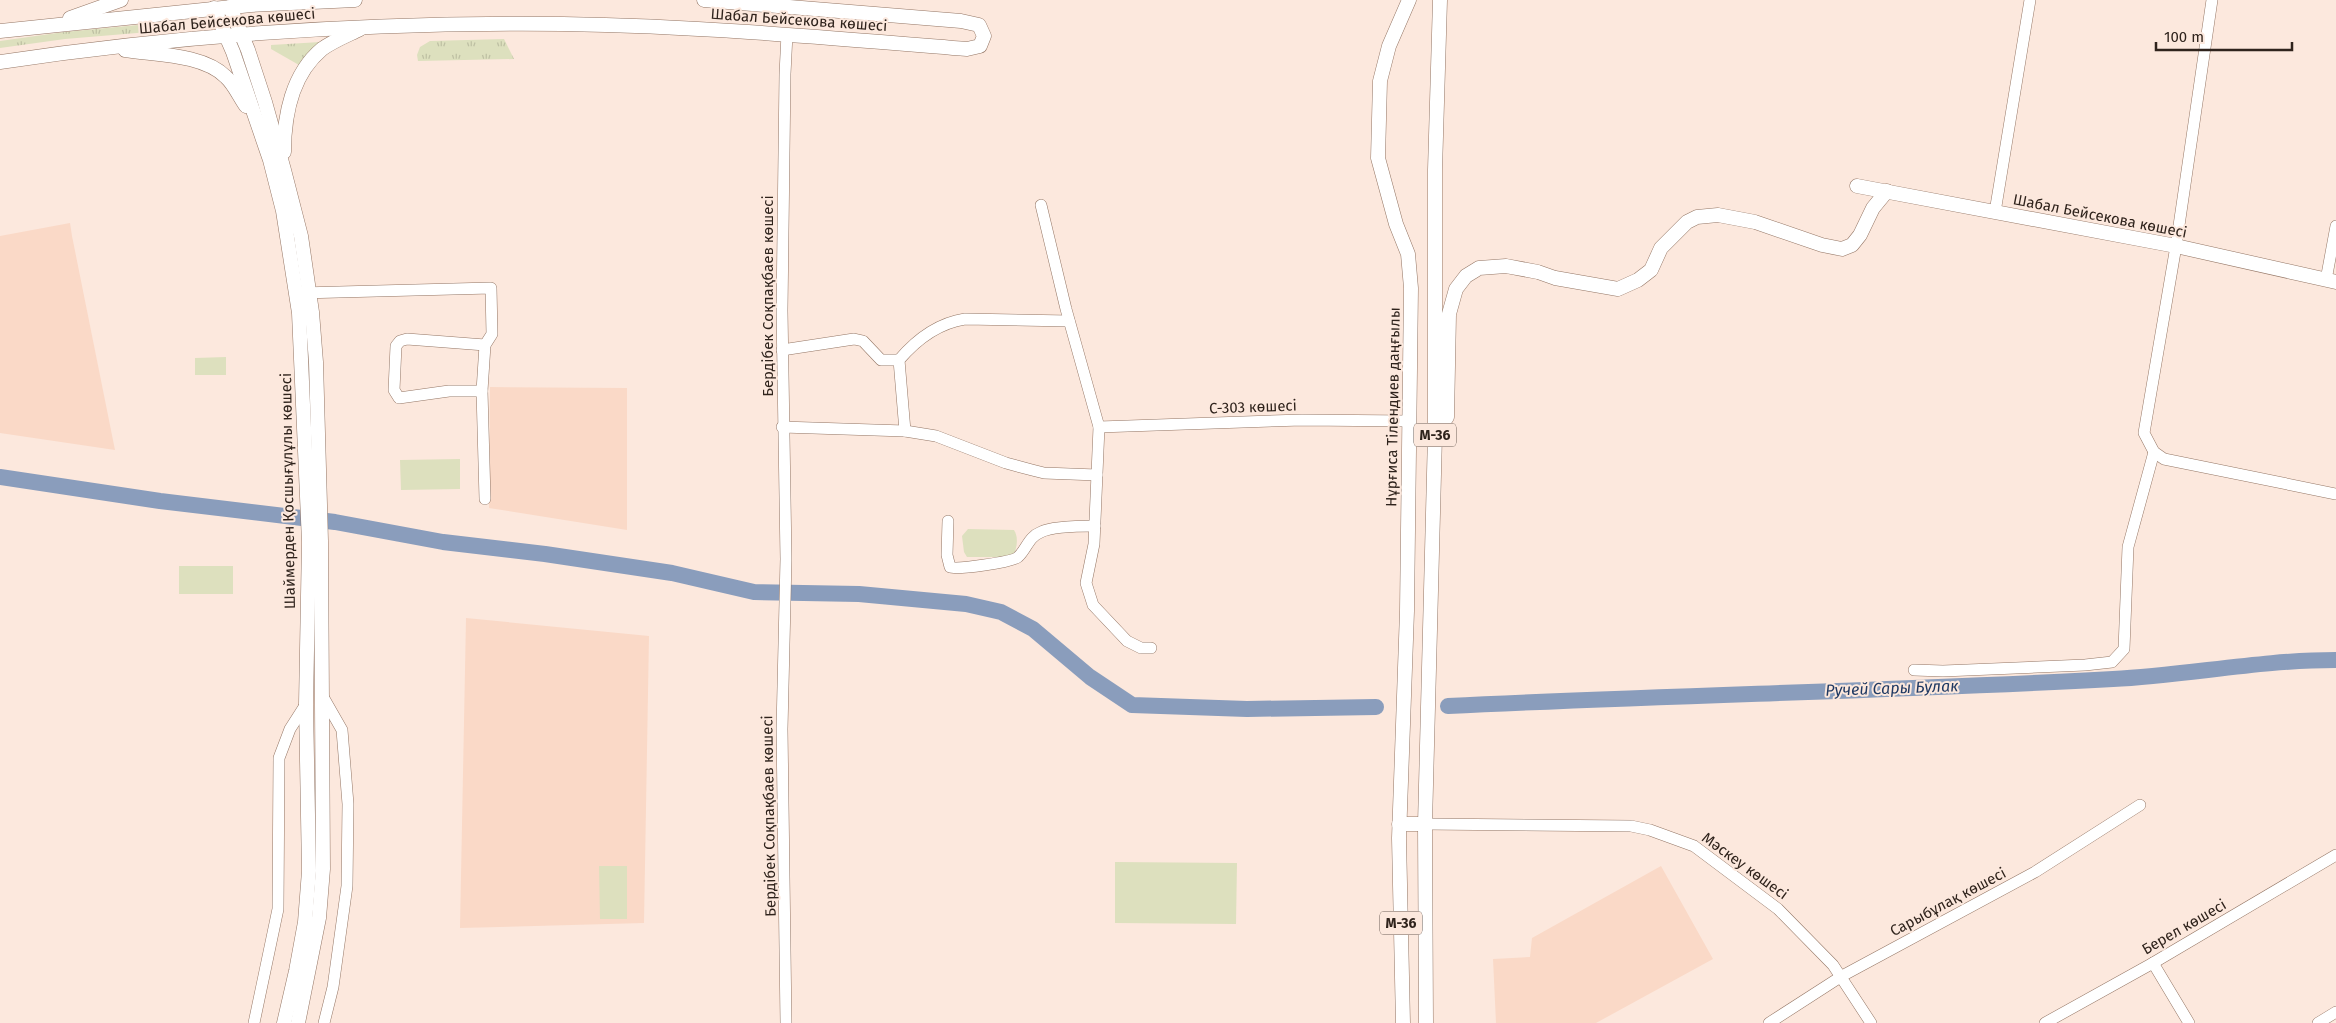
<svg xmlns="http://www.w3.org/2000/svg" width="2336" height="1023" viewBox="0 0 2336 1023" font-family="'Fira Sans',sans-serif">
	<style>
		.built { fill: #fad9c7 }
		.grass { fill: url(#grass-tufts) }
		.pitch { fill: #dde0be }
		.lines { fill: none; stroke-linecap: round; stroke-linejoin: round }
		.river { stroke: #8a9dbc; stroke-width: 16 }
		.minor-casing { stroke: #947665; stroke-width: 12 }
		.major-casing { stroke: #947665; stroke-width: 15 }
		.minor { stroke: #fff; stroke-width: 11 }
		.major { stroke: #fff; stroke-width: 14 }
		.labels { text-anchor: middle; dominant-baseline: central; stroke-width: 4; stroke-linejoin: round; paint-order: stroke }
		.shield { fill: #fce8dd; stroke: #6c5e56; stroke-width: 1 }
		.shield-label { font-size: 14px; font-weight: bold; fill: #2f231c }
		.street-label { font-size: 15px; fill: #2f231c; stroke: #fce8dd }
		.water-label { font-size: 16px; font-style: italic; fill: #1e3862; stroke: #fce8dd }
	</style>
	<defs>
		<pattern id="grass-tufts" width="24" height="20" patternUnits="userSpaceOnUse" patternTransform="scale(1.25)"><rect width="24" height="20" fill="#dde0be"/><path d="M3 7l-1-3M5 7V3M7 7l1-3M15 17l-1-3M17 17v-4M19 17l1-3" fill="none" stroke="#bec0a3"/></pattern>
	</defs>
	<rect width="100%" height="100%" fill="#fce8dd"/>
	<g class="built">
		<path d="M 70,223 L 72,236 L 115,450 L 0,433 L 0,236 Z"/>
		<path d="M 490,387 L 627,388 L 627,530 L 489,508 Z"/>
		<path d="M 466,618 L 649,636 L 644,923 L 460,928 Z"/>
		<path d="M 1661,866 L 1713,959 L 1596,1023 L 1496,1023 L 1493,959 L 1530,957 L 1532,938 Z"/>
	</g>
	<g class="grass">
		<path d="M 149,24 L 149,32 L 65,39 L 0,48 L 0,41 L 64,32 Z"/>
		<path d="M 504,39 L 514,59 L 418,61 L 417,55 L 420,47 L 430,41 Z"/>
		<path d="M 320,42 L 299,65 L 271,49 L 271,45 Z"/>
	</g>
	<g class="pitch">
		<path d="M 226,357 L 226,375 L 195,375 L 195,358 Z"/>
		<path d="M 460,459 L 460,489 L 401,490 L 400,460 Z"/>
		<path d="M 968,529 L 1014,530 C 1019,538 1017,550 1012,557 L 967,557 L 964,552 L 962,536 Z"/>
		<rect x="179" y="566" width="54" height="28"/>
		<path d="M 1115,862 L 1237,863 L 1236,924 L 1115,923 Z"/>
		<path d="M 599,866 L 627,866 L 627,919 L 600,919 Z"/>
	</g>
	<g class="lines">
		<g class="river">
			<path d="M 0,477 L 160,501 L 335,522 L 443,542 L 545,554 L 672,573 L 754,592 L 859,594 L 966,604 L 1001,612 L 1033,629 L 1090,677 L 1132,705 L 1247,709 L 1376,707"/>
			<path d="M 1448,706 C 1670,695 1892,691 2113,679 C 2188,675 2261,660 2336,660"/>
		</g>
		<g class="minor-casing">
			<g id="minor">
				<path d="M 2212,0 L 2176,246 L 2144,433 L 2154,452 L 2164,459 L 2336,494"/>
				<path d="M 1041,205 L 1066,309 L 1099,427 L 1094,544 L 1086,583 L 1093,605 L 1127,641 L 1141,648 L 1151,648"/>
				<path d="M 1995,212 L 2030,0"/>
				<path d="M 2326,280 L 2336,226"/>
				<path d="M 301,293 L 491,288 L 492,334 L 485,345 L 482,391 L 485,499"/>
				<path d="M 782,350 L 854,339 L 863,341 L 881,360 L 899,360"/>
				<path d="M 482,391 L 449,391 L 399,398 L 394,390 L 396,346 L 400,341 L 407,339 L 485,345"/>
				<path d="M 782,427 L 905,431 L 936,436 L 1006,463 L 1032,470 L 1044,473 L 1097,475"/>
				<path d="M 1099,427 L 1302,420 L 1409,421"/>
				<path d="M 905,431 L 899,360 C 916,340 939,323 965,319 L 1069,321"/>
				<path d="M 948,521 L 947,555 L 950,567 C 957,570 1012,562 1018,557 C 1027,549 1028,537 1041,532 C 1053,526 1081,526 1095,526"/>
				<path d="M 1914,670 L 1943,671 L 2085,665 L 2112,662 L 2124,649 L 2128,547 L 2154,452"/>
				<path d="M 322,695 L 342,730 L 348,804 L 347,886 L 333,987 L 324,1023"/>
				<path d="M 1425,824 L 1631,826 L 1650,830 L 1694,846 L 1778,909 L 1833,965 L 1871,1023"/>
				<path d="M 2153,963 L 2189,1023"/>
				<path d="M 254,1023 L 278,909 L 279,758 L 290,729 L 306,704"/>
				<path d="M 786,1023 L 782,729 L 786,559 L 782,311 L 785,74 L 787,34"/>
				<path d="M 1769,1023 L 1842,976 L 2035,872 L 2140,805"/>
				<path d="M 2045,1023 L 2153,963 L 2336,855"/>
				<path d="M 2318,1023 L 2336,1012"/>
			</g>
		</g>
		<g class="major-casing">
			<g id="major">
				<path d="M 230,7 L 248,50 L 265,102 L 284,170 L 301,236 L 312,312 L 316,362 L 321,541 L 323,869 L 319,918 L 298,1023"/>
				<path d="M 214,8 L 233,52 L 270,160 L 283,211 L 299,313 L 309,542 L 306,704 L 309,871 L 305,922 L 296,971 L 284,1023"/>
				<path d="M 70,18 L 121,0"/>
				<path d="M 0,31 L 251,5 L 355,0"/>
				<path d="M 125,50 C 156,55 203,54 226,77 C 234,84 239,96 246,106"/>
				<path d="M 0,62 C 186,34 375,22 563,24 C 698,26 833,38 967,49 L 980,46 L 984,36 L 979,25 L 961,21 L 704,0"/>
				<path d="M 284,152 C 284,116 292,74 322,49 C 333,41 348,35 360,29"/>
				<path d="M 1857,186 L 2176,246 L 2336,282"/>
				<path d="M 1435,434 L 1447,417 L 1449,314 L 1456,289 L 1466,276 L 1479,268 L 1506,266 L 1538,272 L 1555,278 L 1618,289 L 1638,280 L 1651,270 L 1661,248 L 1687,222 L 1697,217 L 1718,215 L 1755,222 L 1822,245 L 1842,249 L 1852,245 L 1860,235 L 1873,208 L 1887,191"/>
				<path d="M 1399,824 L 1425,824"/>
				<path d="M 1403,1023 L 1399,838 L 1407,611 L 1411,288 L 1408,254 L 1396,224 L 1378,158 L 1380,81 L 1389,46 L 1409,0"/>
				<path d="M 1426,1023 L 1425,824 L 1435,435 L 1435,170 L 1440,0"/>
			</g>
		</g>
		<use href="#minor" class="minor"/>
		<use href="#major" class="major"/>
	</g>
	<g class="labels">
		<g class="shield">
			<rect x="1414" y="423.5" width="42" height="23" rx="4"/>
			<rect x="1380" y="911.5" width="42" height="23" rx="4"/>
		</g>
		<g class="shield-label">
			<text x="1435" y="435">M-36</text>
			<text x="1401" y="923">M-36</text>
		</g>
		<g class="street-label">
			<text transform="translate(799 20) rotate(4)">Шабал Бейсекова көшесі</text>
			<text transform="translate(227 21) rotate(-5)">Шабал Бейсекова көшесі</text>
			<text transform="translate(2100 216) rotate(11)">Шабал Бейсекова көшесі</text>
			<text transform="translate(768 296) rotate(-90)">Бердібек Соқпақбаев көшесі</text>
			<text transform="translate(1253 407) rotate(-2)">С-303 көшесі</text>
			<text transform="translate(1393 407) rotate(-89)">Нұрғиса Тілендиев даңғылы</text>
			<text transform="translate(288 491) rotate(-91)">Шаймерден Қосшығұлұлы көшесі</text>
			<text transform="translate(769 816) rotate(-91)">Бердібек Соқпақбаев көшесі</text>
			<text transform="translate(1745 866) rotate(36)">Мәскеу көшесі</text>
			<text transform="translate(1948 902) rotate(-28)">Сарыбұлақ көшесі</text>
			<text transform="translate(2184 927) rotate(-30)">Берел көшесі</text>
		</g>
		<g class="water-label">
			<text transform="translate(1892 688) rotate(-2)">Ручей Сары Булак</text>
		</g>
	</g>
	<path d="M2156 42v8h136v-8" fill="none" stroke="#2f231c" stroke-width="2.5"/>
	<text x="2164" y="42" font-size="15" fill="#2f231c" stroke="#fce8dd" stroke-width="4" paint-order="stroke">100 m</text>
</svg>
